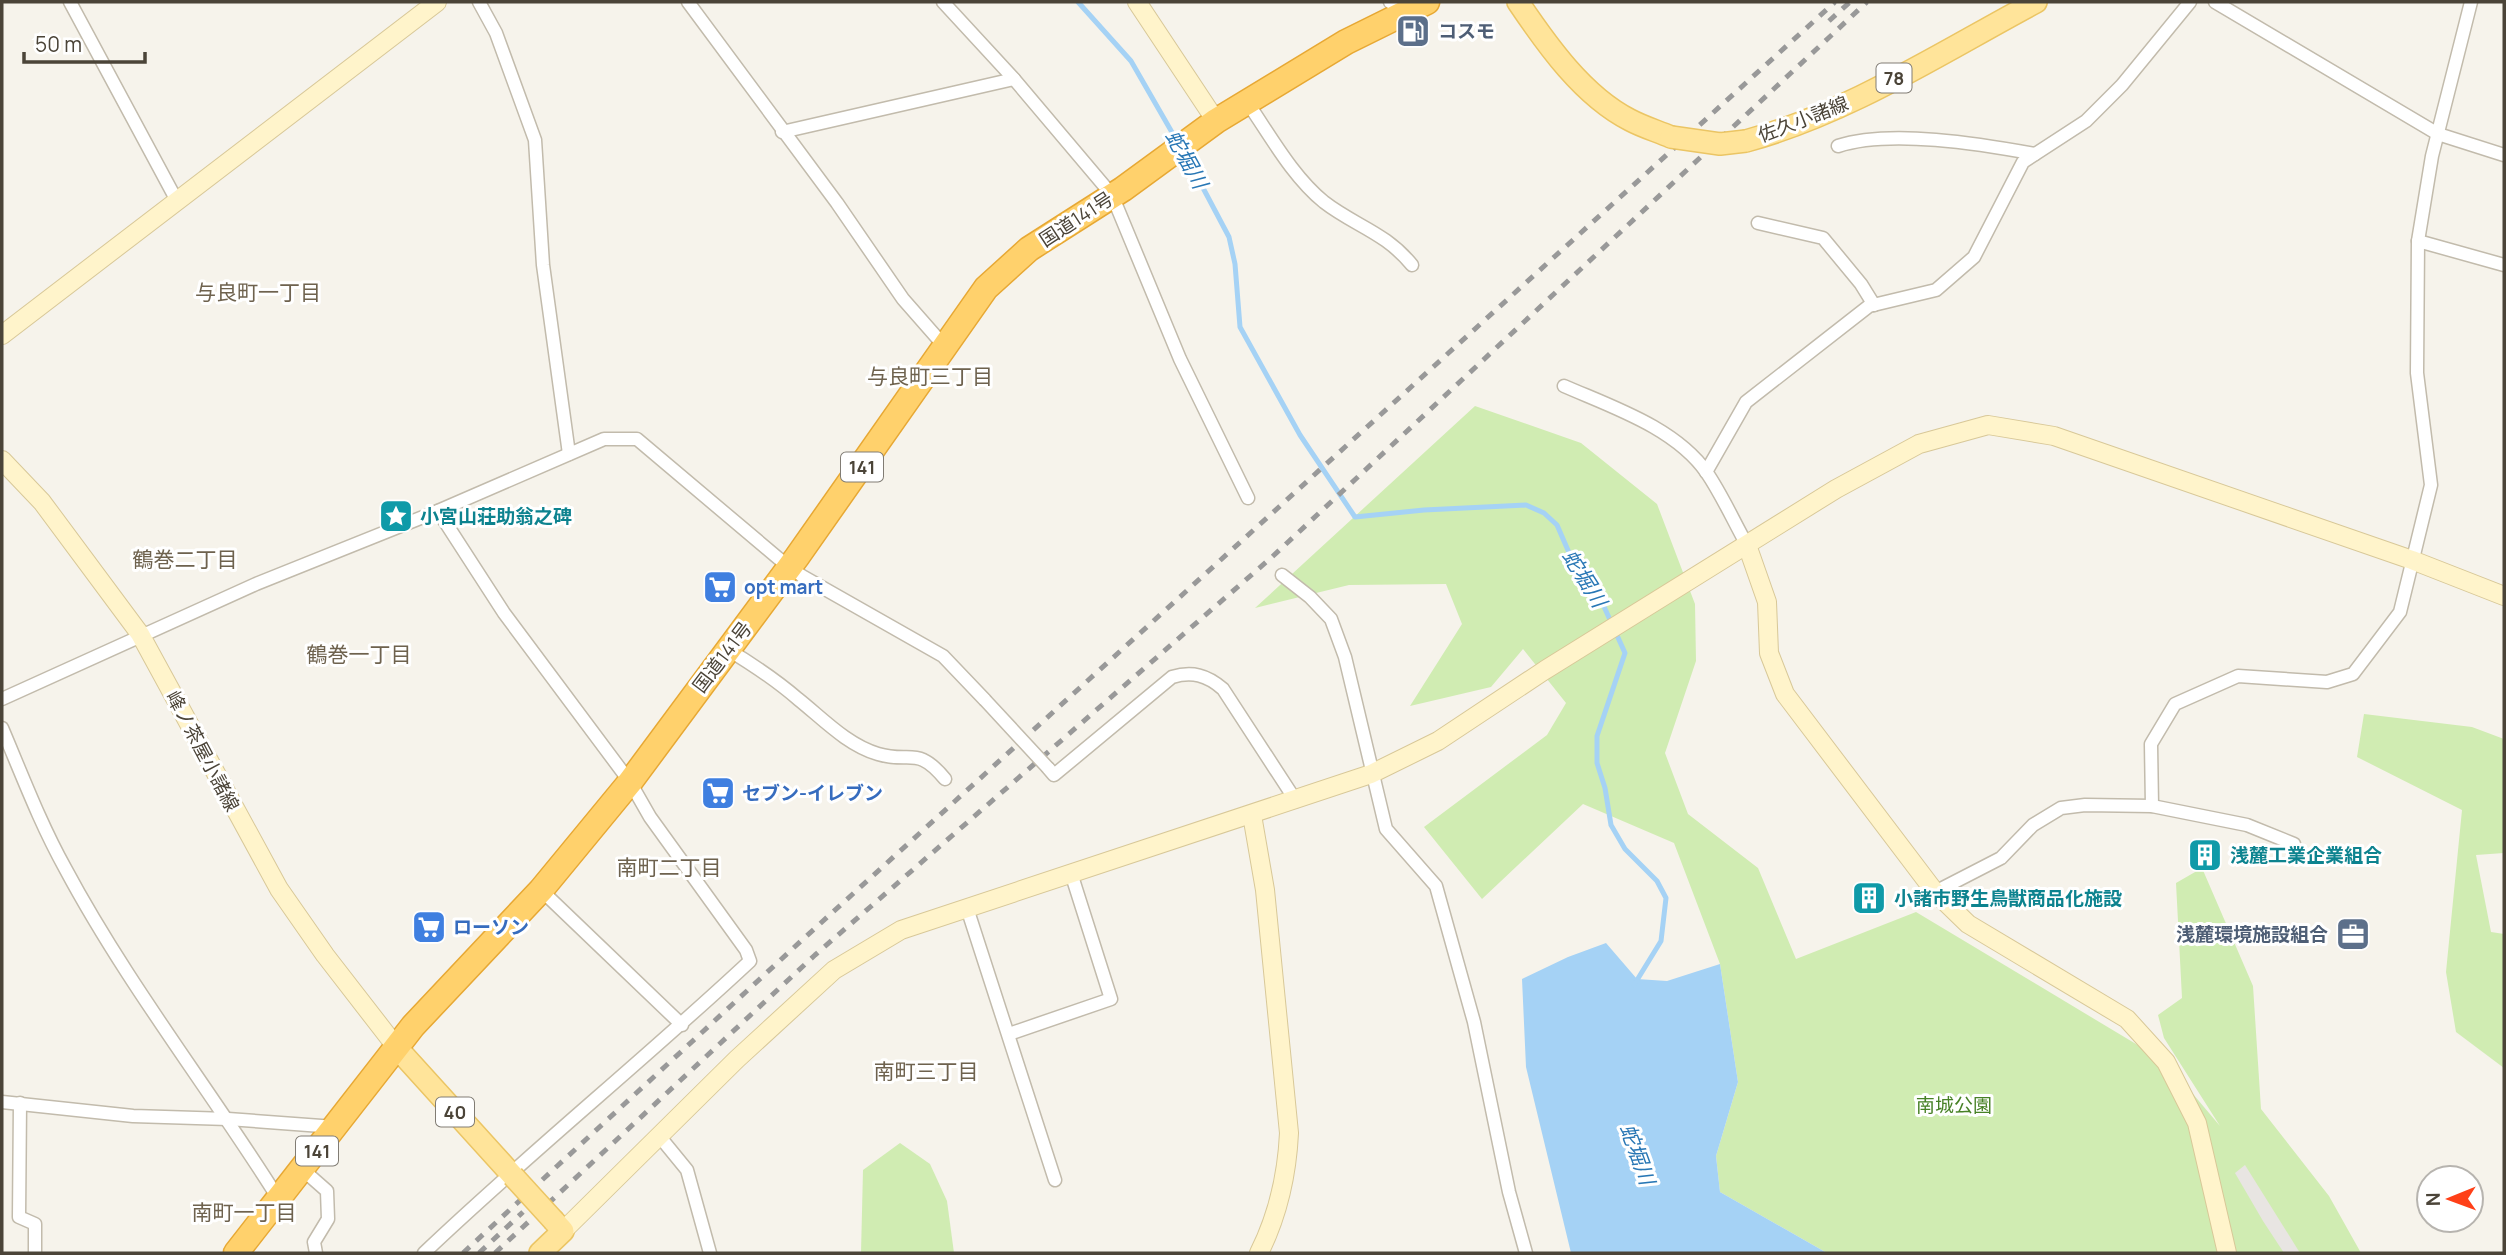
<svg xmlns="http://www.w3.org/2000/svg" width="2506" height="1255" viewBox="0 0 2506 1255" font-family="Manrope,'Noto Sans JP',sans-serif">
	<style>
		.green { fill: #d0ecb2 }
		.parking { fill: #e8e5e2 }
		.water { fill: #a5d2f5 }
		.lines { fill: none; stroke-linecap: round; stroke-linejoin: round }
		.stream { stroke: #a5d2f5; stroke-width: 5 }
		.street-casing { stroke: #c2bbac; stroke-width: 15 }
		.secondary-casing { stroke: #d8c898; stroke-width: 20 }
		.primary-casing { stroke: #ebc564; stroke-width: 24 }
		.highway-casing { stroke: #e7a834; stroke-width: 27 }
		.street { stroke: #fff; stroke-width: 12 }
		.secondary { stroke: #fff4cb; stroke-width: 18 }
		.primary { stroke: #ffe49a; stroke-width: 21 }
		.highway { stroke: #ffd16c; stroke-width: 24 }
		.rail { stroke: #999; stroke-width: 5; stroke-dasharray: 9 9; stroke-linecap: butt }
		.street-bridge-casing { stroke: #c2bbac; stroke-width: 15; stroke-linecap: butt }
		.primary-bridge-casing { stroke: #ebc564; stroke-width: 24; stroke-linecap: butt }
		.street-bridge { stroke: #fff; stroke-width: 12 }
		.primary-bridge { stroke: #ffe49a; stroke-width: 21 }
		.labels { text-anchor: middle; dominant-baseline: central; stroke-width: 6; stroke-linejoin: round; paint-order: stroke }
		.shield { fill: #fff; stroke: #817c74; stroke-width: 2 }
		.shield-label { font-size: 18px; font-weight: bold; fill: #4b4438 }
		.service-label { font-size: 19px; font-weight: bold; fill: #4e5e75; stroke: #fff; text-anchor: start }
		.street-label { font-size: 19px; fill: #4b4438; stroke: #fff }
		.culture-label { font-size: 19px; font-weight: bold; fill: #0d838f; stroke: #fff; text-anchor: start }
		.shop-label { font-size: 19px; font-weight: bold; fill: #366cbe; stroke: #fff; text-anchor: start }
		.park-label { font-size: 19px; fill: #478126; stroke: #fff }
		.water-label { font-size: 21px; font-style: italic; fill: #2877b5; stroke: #fff }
		.neighbourhood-label { font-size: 21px; fill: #6e624e; stroke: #fff }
	</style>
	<rect width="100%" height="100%" fill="#f6f3eb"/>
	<g class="green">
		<path d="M 1475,406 L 1581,443 L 1657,504 L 1695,604 L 1696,661 L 1665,753 L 1688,814 L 1758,868 L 1796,959 L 1916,912 L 2166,1062 L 2220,1126 L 2164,1038 L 2158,1015 L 2182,998 L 2176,883 L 2202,868 L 2253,986 L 2261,1109 L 2329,1196 L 2361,1253 L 1827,1253 L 1720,1192 L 1716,1156 L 1738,1082 L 1720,964 L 1674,843 L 1583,804 L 1482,899 L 1424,827 L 1547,735 L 1566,703 L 1523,649 L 1491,687 L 1410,706 L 1462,624 L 1446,584 L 1349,585 L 1255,608 Z"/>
		<path d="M 2364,714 L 2472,727 L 2504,739 L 2504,853 L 2476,855 L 2491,932 L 2504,934 L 2504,1068 L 2456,1032 L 2446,972 L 2462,810 L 2357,757 Z"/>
		<path d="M 900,1143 L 930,1164 L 947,1201 L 954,1253 L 861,1253 L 863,1170 Z"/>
	</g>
	<path class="parking" d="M 2245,1165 L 2300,1253 L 2284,1253 L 2263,1221 L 2235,1173 Z"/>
	<path class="water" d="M 1606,943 L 1637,979 L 1667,981 L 1720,964 L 1738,1082 L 1716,1156 L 1720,1192 L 1827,1253 L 1571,1253 L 1526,1067 L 1522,979 L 1568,957 Z"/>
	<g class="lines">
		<g class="stream">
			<path d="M 1078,2 L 1131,61 L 1177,141"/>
			<path d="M 1184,152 L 1229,237 L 1235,264 L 1240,327 L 1300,435 L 1355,517 L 1424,510 L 1526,505 L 1544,513 L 1557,525 L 1577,571 L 1601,600 L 1625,653 L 1597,736 L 1597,763 L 1605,788 L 1611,825 L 1625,849 L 1657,881 L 1666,898 L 1661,941 L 1634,985"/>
		</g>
		<g class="street-casing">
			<g id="street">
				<path d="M 70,2 L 177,201"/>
				<path d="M 479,2 L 496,33 L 535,140 L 543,265 L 569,454"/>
				<path d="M 688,2 L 837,203 L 903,299 L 946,348"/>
				<path d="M 943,2 L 1014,79 L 1112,195 L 1180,359 L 1248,498"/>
				<path d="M 1390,2 L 1405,11"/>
				<path d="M 2215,2 L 2438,134 L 2504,155"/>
				<path d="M 1247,102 C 1270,135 1292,176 1324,202 C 1355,226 1385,232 1412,265"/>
				<path d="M 782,132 L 1014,79"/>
				<path d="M 1838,146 C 1890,129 1981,144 2035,154"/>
				<path d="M 1758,223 L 1823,238 L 1861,284 L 1874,305"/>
				<path d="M 2418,241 L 2504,265"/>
				<path d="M 1564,386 C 1612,407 1676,428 1707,473 C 1722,495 1734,522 1747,545"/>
				<path d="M 1706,472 L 1746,402 L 1869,306 L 1936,290 L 1974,257 L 2023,162 L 2086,121 L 2122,85 L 2190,2"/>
				<path d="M 1282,575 L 1310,597 L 1331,619 L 1345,657 L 1386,829 L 1436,886 L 1474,1022 L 1509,1192 L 1526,1253"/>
				<path d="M 727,649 C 752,664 776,680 798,699 C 822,718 847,745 878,754 C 911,764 917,745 945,779"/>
				<path d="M 2,699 L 256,584 L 438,511 L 604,439 L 637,439 L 778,558 L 802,576 L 943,656 L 985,700"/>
				<path d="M 2,728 C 22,775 40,823 65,868 C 127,984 209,1088 278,1198"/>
				<path d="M 1048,768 L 1054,775 L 1172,677 C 1192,671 1207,675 1223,689 L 1296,801"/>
				<path d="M 2152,806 L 2151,744 L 2175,704 L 2238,676 L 2327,682 L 2353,674 L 2400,612 L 2431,485 L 2417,373 L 2418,241 L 2432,156 L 2471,2"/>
				<path d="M 541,890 L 682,1025"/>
				<path d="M 1935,892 L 2001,858 L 2033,825 L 2061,808 L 2085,805 L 2152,806 L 2247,825 L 2294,844"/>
				<path d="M 967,908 L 1055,1180"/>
				<path d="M 1009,1034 L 1111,999 L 1071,873"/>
				<path d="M 2,1102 L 133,1116 L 228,1119 L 335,1127"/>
				<path d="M 20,1103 L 19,1217 L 35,1224 L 35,1253"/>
				<path d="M 660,1137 L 687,1170 L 710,1253"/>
				<path d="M 302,1169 L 327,1191 L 328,1219 L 314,1242 L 316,1253"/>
				<path d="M 424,1253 C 530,1152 643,1061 750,961 L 746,950 L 650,817 L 630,782 L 504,613 L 438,511"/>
			</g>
		</g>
		<g class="secondary-casing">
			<g id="secondary">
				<path d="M 1137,2 L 1216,121"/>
				<path d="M 2,335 L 437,2"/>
				<path d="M 2,460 L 42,502 L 140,634 L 279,889 L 325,955 L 397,1048"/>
				<path d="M 1747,545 L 1767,602 L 1769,653 L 1785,694 L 1935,892 L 1968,924 L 2127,1019 L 2166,1062 L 2197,1123 L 2227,1253"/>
				<path d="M 1252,815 L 1265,890 L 1289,1133 C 1287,1175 1278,1215 1259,1253"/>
				<path d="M 563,1231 L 737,1059 L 834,970 L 901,930 L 1371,774 L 1438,741 L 1545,670 L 1836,489 L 1919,444 L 1988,425 L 2054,436 L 2412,560 L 2504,596"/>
			</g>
		</g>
		<g class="primary-casing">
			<g id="primary">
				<path d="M 1518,2 C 1547,45 1583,96 1630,120 C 1643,127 1657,131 1671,137"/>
				<path d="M 1746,141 C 1849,113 1942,52 2036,2"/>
				<path d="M 397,1048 L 513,1176"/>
				<path d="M 540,1253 L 563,1231 L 554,1221"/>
			</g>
		</g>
		<g class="highway-casing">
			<path id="highway" d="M 236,1253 L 413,1026 L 541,890 L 630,782 L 797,557 L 986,288 L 1029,249 L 1123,189 L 1216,121 L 1346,42 L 1427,2"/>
		</g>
		<use href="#street" class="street"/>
		<use href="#secondary" class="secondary"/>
		<use href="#primary" class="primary"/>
		<use href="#highway" class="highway"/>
		<g class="rail">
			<path d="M 1829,21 L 1850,2"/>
			<path d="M 463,1253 L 801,941 L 1835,2"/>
			<path d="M 479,1253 L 523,1212"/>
			<path d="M 495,1253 L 815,955 L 1272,557 L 1867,2"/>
		</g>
		<g class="street-bridge-casing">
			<path id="street-bridge" d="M 985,700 L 1048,768"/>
		</g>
		<g class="primary-bridge-casing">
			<g id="primary-bridge">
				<path d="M 1671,137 L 1720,144 L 1746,141"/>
				<path d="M 513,1176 L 554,1221"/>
			</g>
		</g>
		<use href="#street-bridge" class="street-bridge"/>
		<use href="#primary-bridge" class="primary-bridge"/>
	</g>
	<defs>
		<g id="fuel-square" transform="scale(1.75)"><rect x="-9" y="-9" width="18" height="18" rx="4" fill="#5c6f8a" stroke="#fff"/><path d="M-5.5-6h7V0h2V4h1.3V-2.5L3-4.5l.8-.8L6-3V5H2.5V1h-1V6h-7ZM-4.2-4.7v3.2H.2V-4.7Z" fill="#fff"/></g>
		<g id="sight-square" transform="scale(1.75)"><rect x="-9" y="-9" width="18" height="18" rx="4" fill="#0f9aa8" stroke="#fff"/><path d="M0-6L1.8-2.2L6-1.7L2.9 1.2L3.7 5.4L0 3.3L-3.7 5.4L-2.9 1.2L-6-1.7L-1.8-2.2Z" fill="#fff"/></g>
		<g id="supermarket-square" transform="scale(1.75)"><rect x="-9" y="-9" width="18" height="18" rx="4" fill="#3f7fe0" stroke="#fff"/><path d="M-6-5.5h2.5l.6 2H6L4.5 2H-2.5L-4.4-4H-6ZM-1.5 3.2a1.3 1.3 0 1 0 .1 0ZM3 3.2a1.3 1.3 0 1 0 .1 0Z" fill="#fff"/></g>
		<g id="building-square" transform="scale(1.75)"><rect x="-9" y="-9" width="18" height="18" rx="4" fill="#0f9aa8" stroke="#fff"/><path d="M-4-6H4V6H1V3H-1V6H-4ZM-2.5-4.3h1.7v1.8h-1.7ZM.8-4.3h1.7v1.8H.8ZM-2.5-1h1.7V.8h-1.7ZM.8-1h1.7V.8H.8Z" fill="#fff"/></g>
		<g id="office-square" transform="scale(1.75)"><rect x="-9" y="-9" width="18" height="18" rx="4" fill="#5c6f8a" stroke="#fff"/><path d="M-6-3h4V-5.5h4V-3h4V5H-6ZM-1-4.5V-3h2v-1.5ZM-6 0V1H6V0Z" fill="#fff"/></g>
	</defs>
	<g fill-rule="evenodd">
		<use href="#fuel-square" x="1413" y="31"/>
		<use href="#sight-square" x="396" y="516"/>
		<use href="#supermarket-square" x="720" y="587"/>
		<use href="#supermarket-square" x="718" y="793"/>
		<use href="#building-square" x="2205" y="855"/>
		<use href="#building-square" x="1869" y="898"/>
		<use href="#supermarket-square" x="429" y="927"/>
		<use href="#office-square" x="2353" y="934"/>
	</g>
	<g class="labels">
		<g class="shield">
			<rect x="1876.5" y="63.5" width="35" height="29" rx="5"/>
			<rect x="841" y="452.5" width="42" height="29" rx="5"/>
			<rect x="436" y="1097.5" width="38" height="29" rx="5"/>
			<rect x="296" y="1136.5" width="42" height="29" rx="5"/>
		</g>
		<g class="shield-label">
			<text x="1894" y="78">78</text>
			<text x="862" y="467">141</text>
			<text x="455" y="1112">40</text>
			<text x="317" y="1151">141</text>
		</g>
		<g class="service-label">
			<text x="1438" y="31">コスモ</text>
			<text x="2328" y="934" text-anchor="end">浅麓環境施設組合</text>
		</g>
		<g class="street-label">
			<text transform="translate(1803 119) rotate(-21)">佐久小諸線</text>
			<text transform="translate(1076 219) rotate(-33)">国道141号</text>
			<text transform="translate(722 657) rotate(-53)">国道141号</text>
			<text transform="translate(203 751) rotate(62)">峰ノ茶屋小諸線</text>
		</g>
		<g class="culture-label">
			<text x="420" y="516">小宮山荘助翁之碑</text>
			<text x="2230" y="855">浅麓工業企業組合</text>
			<text x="1894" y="898">小諸市野生鳥獣商品化施設</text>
		</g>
		<g class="shop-label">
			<text x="744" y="587">opt mart</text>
			<text x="742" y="793">セブン-イレブン</text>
			<text x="453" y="927">ローソン</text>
		</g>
		<g class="park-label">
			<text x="1954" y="1105">南城公園</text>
		</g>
		<g class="water-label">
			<text transform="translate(1187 159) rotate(61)">蛇堀川</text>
			<text transform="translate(1585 578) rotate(58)">蛇堀川</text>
			<text transform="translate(1638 1154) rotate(70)">蛇堀川</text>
		</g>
		<g class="neighbourhood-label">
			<text x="258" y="292">与良町一丁目</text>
			<text x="930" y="376">与良町三丁目</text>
			<text x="185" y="559">鶴巻二丁目</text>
			<text x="359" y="654">鶴巻一丁目</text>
			<text x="669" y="867">南町二丁目</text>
			<text x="926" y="1071">南町三丁目</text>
			<text x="244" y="1212">南町一丁目</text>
		</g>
	</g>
	<rect width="2506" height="1255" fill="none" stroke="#4b4438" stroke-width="7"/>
	<g transform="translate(2450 1199) rotate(269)"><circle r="33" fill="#ffffff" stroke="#b7b4af" stroke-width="2"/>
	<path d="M0-5L12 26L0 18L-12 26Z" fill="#ff4018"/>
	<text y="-10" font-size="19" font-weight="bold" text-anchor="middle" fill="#4b4438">N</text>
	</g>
	<path d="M24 52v10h121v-10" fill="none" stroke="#4b4438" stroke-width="3.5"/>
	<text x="35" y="52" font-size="21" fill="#4b4438" stroke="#ffffff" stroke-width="5" paint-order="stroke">50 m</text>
</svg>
